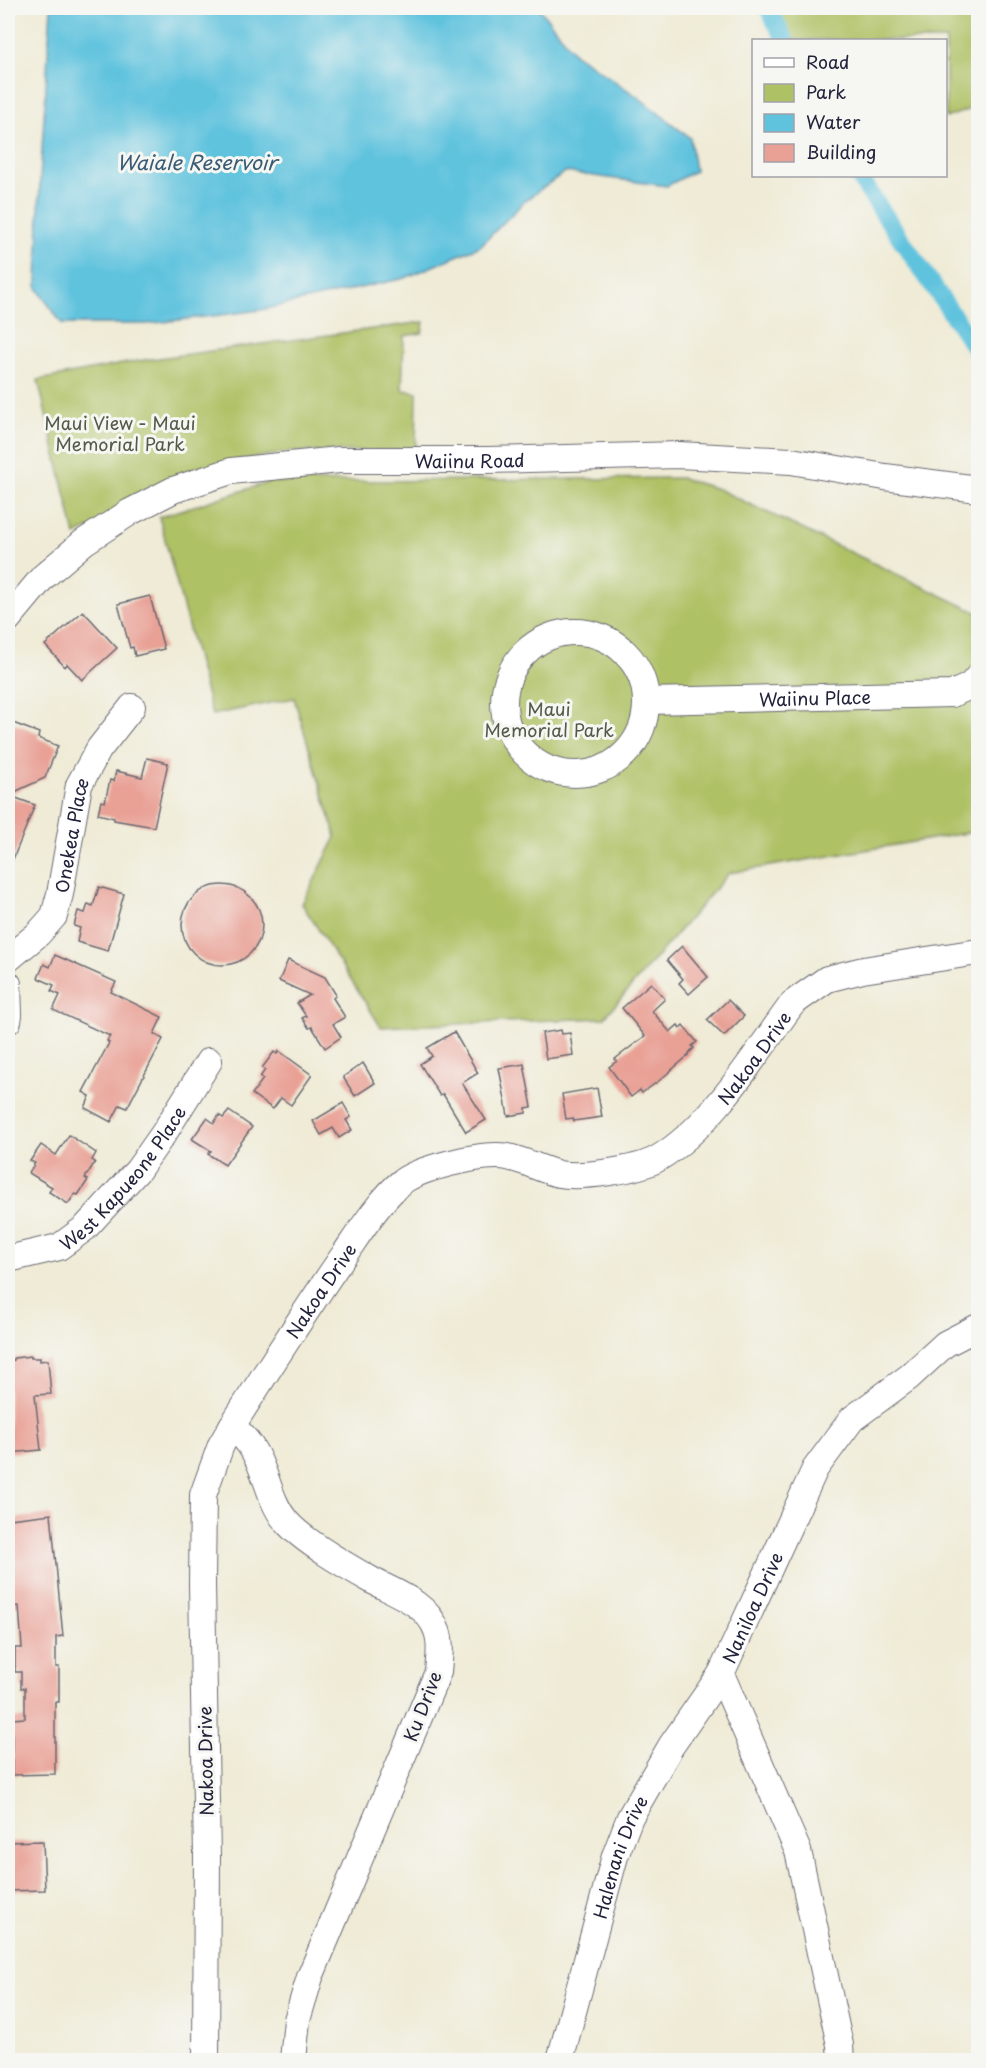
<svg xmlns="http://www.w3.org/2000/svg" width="986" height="2068" viewBox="0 0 986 2068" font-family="'Playpen Sans',sans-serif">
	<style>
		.green { fill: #afc165; stroke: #687250; stroke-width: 1.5 }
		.water { fill: #60c3de; stroke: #41728c; stroke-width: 1.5 }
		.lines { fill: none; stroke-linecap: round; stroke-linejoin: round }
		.canal { stroke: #60c3de; stroke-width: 18 }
		.building { fill: #e9a196 }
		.minor-casing { stroke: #6a6871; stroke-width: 28 }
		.minor { stroke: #fff; stroke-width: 26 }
		.labels { text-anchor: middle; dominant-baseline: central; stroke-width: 6; stroke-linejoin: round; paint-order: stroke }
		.park-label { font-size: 18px; fill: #535a4a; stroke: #f6f6f2 }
		.street-label { font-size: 18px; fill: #22223b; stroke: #f6f6f2 }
		.water-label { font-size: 20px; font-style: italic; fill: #385a74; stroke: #f6f6f2 }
	</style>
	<rect width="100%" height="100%" fill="#f6f6f2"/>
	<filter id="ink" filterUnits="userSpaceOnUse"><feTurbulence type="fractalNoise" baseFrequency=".0167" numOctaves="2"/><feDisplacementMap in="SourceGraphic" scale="12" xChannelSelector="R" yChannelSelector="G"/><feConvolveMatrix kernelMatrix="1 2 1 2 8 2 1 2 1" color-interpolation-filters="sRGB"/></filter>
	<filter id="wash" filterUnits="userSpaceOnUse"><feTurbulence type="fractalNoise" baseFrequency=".008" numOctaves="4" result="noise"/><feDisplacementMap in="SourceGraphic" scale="24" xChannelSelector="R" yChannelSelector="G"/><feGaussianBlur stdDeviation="1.35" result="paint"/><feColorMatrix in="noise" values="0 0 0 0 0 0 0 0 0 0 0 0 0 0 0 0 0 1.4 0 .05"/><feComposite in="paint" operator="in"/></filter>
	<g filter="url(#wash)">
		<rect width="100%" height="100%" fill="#efebd6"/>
		<g class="green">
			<path d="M 774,8 L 978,8 L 978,106 L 946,118 L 946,40 L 789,40 Z"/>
			<path d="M 424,322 L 422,333 L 404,336 L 402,390 L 417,392 L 416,450 L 291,452 L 239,460 L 75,535 L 38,380 L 138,361 Z"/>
			<path d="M 680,478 L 718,489 L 978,613 L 978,831 L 729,873 L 604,1018 L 381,1027 L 302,904 L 336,837 L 294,698 L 212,715 L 159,517 L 270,482 Z"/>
		</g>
		<path class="water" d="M 51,8 L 539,8 L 574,53 L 638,97 L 690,138 L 695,171 L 667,186 L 565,172 L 526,200 L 480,246 L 405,278 L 261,310 L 147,324 L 62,324 L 37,288 L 40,180 Z"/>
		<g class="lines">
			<g class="canal">
				<path d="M 768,8 L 785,40"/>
				<path d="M 858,176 L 978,352"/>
			</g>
		</g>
		<g id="blocks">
			<g class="building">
				<path d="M 150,596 L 164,649 L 135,656 L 133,647 L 130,648 L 118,604 Z"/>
				<path d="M 83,611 L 117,648 L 82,680 L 67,664 L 65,667 L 45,645 Z"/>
				<path d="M 8,721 L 39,733 L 38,738 L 58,746 L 45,778 L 8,795 Z"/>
				<path d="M 147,758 L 168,763 L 154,827 L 114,820 L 114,818 L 98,814 L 101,801 L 105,802 L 110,780 L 114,781 L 116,771 L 142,777 Z"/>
				<path d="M 8,795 L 35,805 L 9,869 L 8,868 Z"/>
				<circle cx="222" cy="925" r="40"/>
				<path d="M 99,887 L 124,894 L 108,951 L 77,942 L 80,928 L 74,926 L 78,911 L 85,913 L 88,904 L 93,906 Z"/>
				<path d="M 682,946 L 708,977 L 689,994 L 679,983 L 683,979 L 667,960 Z"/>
				<path d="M 55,955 L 116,982 L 111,992 L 162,1017 L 154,1034 L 163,1039 L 127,1108 L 120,1105 L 111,1122 L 85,1108 L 90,1096 L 83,1092 L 109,1043 L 107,1041 L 110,1036 L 53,1010 L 60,995 L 51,991 L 54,985 L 38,978 L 44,964 L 50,967 Z"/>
				<path d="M 288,960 L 325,977 L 336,995 L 333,998 L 345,1017 L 333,1024 L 341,1037 L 325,1048 L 312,1027 L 309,1028 L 302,1018 L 306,1016 L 297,1003 L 310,995 L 279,981 Z"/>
				<path d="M 651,983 L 665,999 L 652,1011 L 670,1032 L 678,1025 L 680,1028 L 683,1025 L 697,1042 L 692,1046 L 694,1048 L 689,1053 L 690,1054 L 660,1080 L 642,1093 L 640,1090 L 631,1097 L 609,1067 L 617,1061 L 615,1059 L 645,1036 L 622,1008 Z"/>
				<path d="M 728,1000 L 744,1016 L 724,1036 L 707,1020 Z"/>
				<path d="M 561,1030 L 562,1034 L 570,1033 L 573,1055 L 546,1059 L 542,1033 Z"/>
				<path d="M 454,1032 L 478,1073 L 462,1083 L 486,1120 L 466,1132 L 443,1094 L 440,1096 L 420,1064 L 432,1056 L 427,1048 Z"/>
				<path d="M 279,1051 L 312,1075 L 291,1105 L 281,1098 L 273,1109 L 252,1094 L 263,1079 L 260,1077 L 265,1070 L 262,1068 L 274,1052 L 277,1054 Z"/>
				<path d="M 363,1063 L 375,1083 L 355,1096 L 343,1077 Z"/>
				<path d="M 524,1064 L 532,1107 L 526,1108 L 526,1113 L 508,1116 L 499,1068 Z"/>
				<path d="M 597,1088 L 602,1117 L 574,1121 L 573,1118 L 566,1119 L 562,1094 Z"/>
				<path d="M 343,1103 L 351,1117 L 346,1120 L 352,1130 L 339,1138 L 333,1128 L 321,1135 L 313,1121 Z"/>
				<path d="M 229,1111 L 252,1127 L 225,1165 L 208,1154 L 211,1151 L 192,1139 L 207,1118 L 214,1123 L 219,1115 L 223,1118 Z"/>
				<path d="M 69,1135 L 96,1153 L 92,1160 L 95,1162 L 85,1178 L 88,1180 L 78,1195 L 75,1194 L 68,1204 L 49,1192 L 52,1187 L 29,1173 L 35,1163 L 30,1161 L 41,1145 L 56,1155 Z"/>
				<path d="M 31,1356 L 31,1358 L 40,1358 L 40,1361 L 48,1360 L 51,1394 L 35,1395 L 41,1450 L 9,1453 L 8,1361 L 14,1360 L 14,1358 Z"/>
				<path d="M 51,1514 L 63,1636 L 56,1637 L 56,1667 L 59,1667 L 59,1702 L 55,1702 L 55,1774 L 12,1775 L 12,1719 L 25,1718 L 25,1688 L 21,1688 L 21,1672 L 15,1672 L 15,1648 L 22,1648 L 19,1606 L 10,1607 L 8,1531 L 11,1530 L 10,1519 Z"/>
				<path d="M 43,1841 L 45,1890 L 8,1891 L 8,1842 Z"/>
			</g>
		</g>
	</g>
	<g filter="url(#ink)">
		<use href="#blocks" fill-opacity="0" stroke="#6a6871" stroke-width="1.5"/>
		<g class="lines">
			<g class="minor-casing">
				<g id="minor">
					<path id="s1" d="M 8,619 L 43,577 L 84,542 L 130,512 L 173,490 L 231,471 L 339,460 L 488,460 L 679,455 L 791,461 L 885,477 L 978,489"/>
					<circle cx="575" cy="703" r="71"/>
					<path id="s2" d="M 647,701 L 952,694 L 970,686 L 978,677"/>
					<path id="s3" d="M 8,959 L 38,934 L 54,916 L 60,894 L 79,785 L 99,749 L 132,707"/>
					<path d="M 8,984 L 9,1015 L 8,1021"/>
					<path id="s4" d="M 8,1259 L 59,1247 L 85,1228 L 138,1170 L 164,1133 L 209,1061"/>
					<path d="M 232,1426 C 240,1433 248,1441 253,1450 C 267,1472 269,1501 286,1521 C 302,1541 350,1568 373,1581 C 396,1593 428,1604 437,1631 C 442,1644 439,1658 438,1672 L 310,1977 L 297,2020 L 293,2060"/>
					<path id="s5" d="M 206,2060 L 207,1857 L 202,1584 L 203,1495 L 221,1445 L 232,1426 C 269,1368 305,1311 344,1255 C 359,1233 382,1197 403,1181 C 421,1168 477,1155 499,1156 C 516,1156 541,1170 559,1174 C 582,1178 637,1170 657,1159 C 713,1126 755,1054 793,1003 L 827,979 L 863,970 L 978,952"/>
					<path id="s6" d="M 560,2060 L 615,1856 L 630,1817 L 671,1746 L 721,1674"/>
					<path id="s7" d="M 841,2060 L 840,2045 L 798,1851 L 721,1674 L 815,1469 L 852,1419 L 909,1377 L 945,1344 L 978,1327"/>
				</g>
			</g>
			<use href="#minor" class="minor"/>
		</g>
	</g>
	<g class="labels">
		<g class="park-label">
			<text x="120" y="422">Maui View - Maui<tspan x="120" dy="21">Memorial Park</tspan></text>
			<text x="549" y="708">Maui<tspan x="549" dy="21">Memorial Park</tspan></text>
		</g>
		<g class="street-label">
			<text stroke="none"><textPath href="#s1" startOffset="512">Waiinu Road</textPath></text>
			<text stroke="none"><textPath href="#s2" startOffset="168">Waiinu Place</textPath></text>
			<text stroke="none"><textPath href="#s3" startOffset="146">Onekea Place</textPath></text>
			<text stroke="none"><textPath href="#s5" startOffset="1344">Nakoa Drive</textPath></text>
			<text stroke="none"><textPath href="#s4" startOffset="147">West Kapueone Place</textPath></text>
			<text stroke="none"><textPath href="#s5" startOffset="802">Nakoa Drive</textPath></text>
			<text stroke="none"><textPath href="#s7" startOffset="480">Naniloa Drive</textPath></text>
			<text transform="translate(422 1706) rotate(-69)">Ku Drive</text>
			<text transform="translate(205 1761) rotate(-91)">Nakoa Drive</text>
			<text stroke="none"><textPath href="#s6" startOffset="212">Halenani Drive</textPath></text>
		</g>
		<g class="water-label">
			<text x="197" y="162">Waiale Reservoir</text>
		</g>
	</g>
	<rect width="986" height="2068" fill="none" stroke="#f6f6f2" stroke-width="30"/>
	<rect x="752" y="39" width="195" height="138" fill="#f6f6f2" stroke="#a1a1a9" stroke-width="1.5"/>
	<rect x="764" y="58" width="30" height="9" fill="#ffffff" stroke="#a1a1a9" stroke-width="1.5"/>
	<text x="806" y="69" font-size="18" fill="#22223b">Road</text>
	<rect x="764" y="84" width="30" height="18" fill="#afc165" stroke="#a1a1a9" stroke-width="1.5"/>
	<text x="806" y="99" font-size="18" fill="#22223b">Park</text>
	<rect x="764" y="114" width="30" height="18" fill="#60c3de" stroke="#a1a1a9" stroke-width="1.5"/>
	<text x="806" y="129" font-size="18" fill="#22223b">Water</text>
	<rect x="764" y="144" width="30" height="18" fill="#e9a196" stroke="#a1a1a9" stroke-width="1.5"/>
	<text x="806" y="159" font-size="18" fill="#22223b">Building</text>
</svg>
